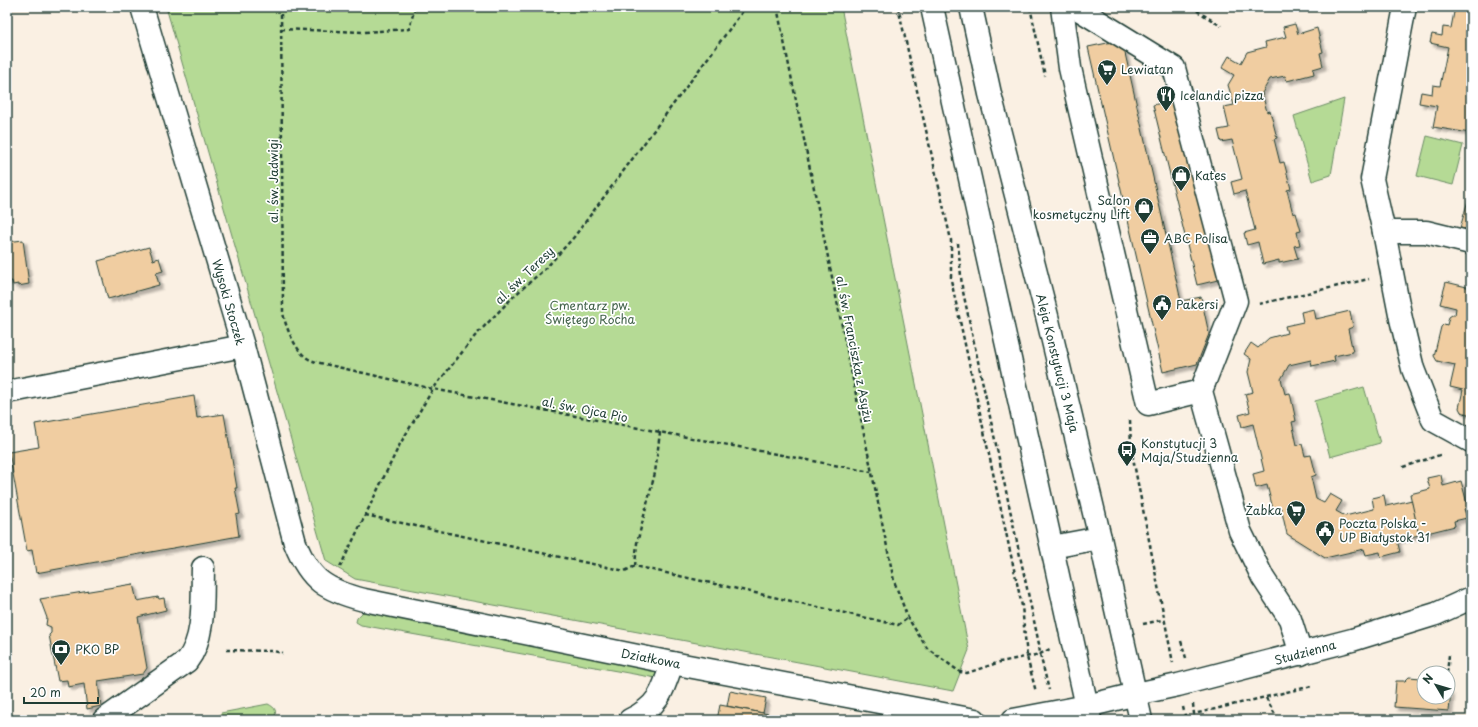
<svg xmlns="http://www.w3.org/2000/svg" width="1478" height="727" viewBox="0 0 1478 727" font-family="'Playpen Sans',sans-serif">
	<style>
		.green { fill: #b5da95; stroke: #6a8c64 }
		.building { fill: #f0cda1; stroke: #1f3d34; filter: url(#shadow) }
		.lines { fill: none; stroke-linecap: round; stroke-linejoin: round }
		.minor-casing { stroke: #1f3d34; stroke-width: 25 }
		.major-casing { stroke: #1f3d34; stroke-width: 25 }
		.path { stroke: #1f3d34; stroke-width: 2.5; stroke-dasharray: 4 3; stroke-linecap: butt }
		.minor { stroke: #fff; stroke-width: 22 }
		.major { stroke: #fff; stroke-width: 22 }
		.labels { text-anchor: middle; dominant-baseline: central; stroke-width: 3.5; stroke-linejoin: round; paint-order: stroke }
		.poi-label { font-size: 12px; fill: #1f3d34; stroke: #fff; text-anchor: start }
		.street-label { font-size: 12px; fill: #1f3d34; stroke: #fff }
		.park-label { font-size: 12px; fill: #44644c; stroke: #fff }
	</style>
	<defs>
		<filter id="shadow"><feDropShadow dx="3.5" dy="3.5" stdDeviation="1" flood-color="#0004"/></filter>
	</defs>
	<rect width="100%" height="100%" fill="#faf0e3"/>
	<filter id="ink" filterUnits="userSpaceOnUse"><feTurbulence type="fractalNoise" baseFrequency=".025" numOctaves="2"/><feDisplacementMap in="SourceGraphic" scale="8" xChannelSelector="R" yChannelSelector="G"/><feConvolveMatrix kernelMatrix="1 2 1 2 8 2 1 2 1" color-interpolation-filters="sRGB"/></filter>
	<g filter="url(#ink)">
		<g class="green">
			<path d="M 166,7 L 841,7 L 969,650 L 953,691 L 355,579 L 326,561 Z"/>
			<path d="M 1344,99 L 1331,175 L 1312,181 L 1294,116 Z"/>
			<path d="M 1427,136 L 1463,145 L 1453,185 L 1417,176 Z"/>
			<path d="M 1364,387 L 1380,443 L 1330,457 L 1315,401 Z"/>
			<path d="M 363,612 L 370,612 L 651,668 L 656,673 L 656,678 L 361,625 L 356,622 L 357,618 Z"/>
			<path d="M 268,704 C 276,708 277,711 274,719 L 273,720 L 217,720 L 221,713 Z"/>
		</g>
		<g class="building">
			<path d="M 1455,7 L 1471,10 L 1471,125 L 1470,133 L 1433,127 L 1437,106 L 1419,103 L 1421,92 L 1432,94 L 1433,85 L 1440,86 L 1448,47 L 1430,43 L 1431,38 L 1432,34 L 1442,36 L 1443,27 L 1451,28 Z"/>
			<path d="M 1295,24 L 1298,34 L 1317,28 L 1323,52 L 1320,53 L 1323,66 L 1313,69 L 1314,74 L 1287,81 L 1285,76 L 1270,79 L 1262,93 L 1267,112 L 1270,111 L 1277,138 L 1274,139 L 1280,163 L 1284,162 L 1291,189 L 1287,190 L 1293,214 L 1296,213 L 1301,231 L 1297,232 L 1300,245 L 1294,246 L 1298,259 L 1279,263 L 1279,260 L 1263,264 L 1258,242 L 1247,245 L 1244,233 L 1255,230 L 1245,191 L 1234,194 L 1231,182 L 1242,179 L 1232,140 L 1221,142 L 1218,130 L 1229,128 L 1224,107 L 1234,105 L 1228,85 L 1234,75 L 1222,68 L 1229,56 L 1241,63 L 1247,52 L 1266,47 L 1265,42 L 1286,37 L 1283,27 Z"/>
			<path d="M 1122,40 L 1181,301 L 1201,297 L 1209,334 L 1197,364 L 1163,372 L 1088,47 Z"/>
			<path d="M 1178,99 L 1222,279 L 1197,285 L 1153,105 Z"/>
			<path d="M 1471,190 L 1471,230 L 1460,228 Z"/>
			<path d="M 23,240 L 29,284 L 18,286 L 18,284 L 13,285 L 12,281 L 7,282 L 7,242 Z"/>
			<path d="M 149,247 L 153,260 L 159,258 L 163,271 L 156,273 L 159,285 L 108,299 L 98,261 Z"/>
			<path d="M 1446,282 L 1471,288 L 1471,415 L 1461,412 L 1459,408 L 1463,390 L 1450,387 L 1455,365 L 1437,361 L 1434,356 L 1441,327 L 1444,324 L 1447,325 L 1449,317 L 1452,315 L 1455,315 L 1456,308 L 1440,304 Z"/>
			<path d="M 1314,309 L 1316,319 L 1350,311 L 1353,327 L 1348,329 L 1353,352 L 1334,356 L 1335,361 L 1312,366 L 1311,360 L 1289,365 L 1281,379 L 1285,394 L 1290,393 L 1296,421 L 1292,422 L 1297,445 L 1302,444 L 1305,456 L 1311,455 L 1316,475 L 1311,477 L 1316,499 L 1324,503 L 1330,494 L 1342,501 L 1336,511 L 1345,516 L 1374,509 L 1372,498 L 1377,497 L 1384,495 L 1386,506 L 1412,500 L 1419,535 L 1397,540 L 1400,552 L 1381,557 L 1380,552 L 1366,555 L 1364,549 L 1325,558 L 1287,534 L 1281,508 L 1273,509 L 1267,485 L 1256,488 L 1253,474 L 1264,471 L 1253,424 L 1242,427 L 1239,415 L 1250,412 L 1245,394 L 1253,392 L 1248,372 L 1251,359 L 1244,354 L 1251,343 L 1258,348 L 1269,338 L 1287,333 L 1285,326 L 1303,322 L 1301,312 Z"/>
			<path d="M 194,396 L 197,418 L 224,414 L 237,488 L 235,488 L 240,514 L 236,515 L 239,536 L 36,573 L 32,550 L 27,551 L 9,452 L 39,447 L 35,424 Z"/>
			<path d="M 1441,475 L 1443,486 L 1461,481 L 1468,507 L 1464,509 L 1467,518 L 1454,521 L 1455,526 L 1419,535 L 1410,494 L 1430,489 L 1427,478 Z"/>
			<path d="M 133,584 L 137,601 L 158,597 L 159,599 L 164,598 L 166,610 L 138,617 L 147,668 L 143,674 L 98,681 L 101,706 L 87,709 L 84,684 L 68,687 L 67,680 L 58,681 L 49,635 L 51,633 L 51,627 L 46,625 L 47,618 L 40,599 Z"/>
			<path d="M 1409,677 L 1421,678 L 1424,682 L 1424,697 L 1448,697 L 1448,690 L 1451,693 L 1449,711 L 1394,707 L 1396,681 L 1405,681 Z"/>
			<path d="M 730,691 L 766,698 L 763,713 L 727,706 Z"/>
			<path d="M 720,705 L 768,714 L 766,720 L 717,720 Z"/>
		</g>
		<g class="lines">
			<g class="minor-casing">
				<g id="minor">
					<path d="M 142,7 L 243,346 L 295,543 C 310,581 326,590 364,600 L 672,663 L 975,720"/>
					<path d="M 1062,7 L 1070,68 L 1148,404 L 1201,391"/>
					<path d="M 1075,7 L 1174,68 L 1236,301 L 1201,391 L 1240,531 L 1263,578 L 1290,619 L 1301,654"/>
					<path d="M 1405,7 L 1372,179 L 1384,232 L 1401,319 L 1413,369 L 1433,420 L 1471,441"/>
					<path d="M 1384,232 L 1426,232 L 1471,243"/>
					<path d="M 7,392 L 243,346"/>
					<path d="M 1136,694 L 1178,685 L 1352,640 L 1436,614 L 1471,598"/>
					<path d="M 104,720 L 187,661 C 206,637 202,597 203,568"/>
					<path d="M 630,720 C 659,706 663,691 672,663"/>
					<path d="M 1013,720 L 1087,706"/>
				</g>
			</g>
			<g class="major-casing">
				<g id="major">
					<path d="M 932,7 L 1090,720"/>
					<path d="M 971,7 L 990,94 L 1047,316 L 1100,538 L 1141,720"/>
					<path d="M 1052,547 L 1100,538"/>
					<path d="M 1087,706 L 1136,694"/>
				</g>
			</g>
			<g class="path">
				<path d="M 281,7 L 283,311 C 284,325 296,351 307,358 C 310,360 313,361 316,362 L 433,389 L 871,472"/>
				<path d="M 777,7 L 894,581 L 908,618 L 927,648 L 960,672 L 967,673 L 1000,662 L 1040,654 L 1050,649"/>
				<path d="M 898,7 L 951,240 L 951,280 L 1022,606 L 1027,657 L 1036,692"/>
				<path d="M 1030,7 L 1045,76"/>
				<path d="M 1191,7 L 1221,26"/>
				<path d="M 281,29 L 364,32 L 409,29 L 415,7"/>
				<path d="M 958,243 L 962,287 L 1039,644 L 1040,654 L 1049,690"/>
				<path d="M 1259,304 L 1369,279"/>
				<path d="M 1130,420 L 1131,448 L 1173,663"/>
				<path d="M 1403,467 L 1443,454"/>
				<path d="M 365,515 L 625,571 L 635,566 L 898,625 L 908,618"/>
				<path d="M 635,566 L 637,543 L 655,473 L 660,432"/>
				<path d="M 340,567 L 400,444 L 433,389 L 475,336 L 515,295 L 546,268 L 574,237 L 746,7"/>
				<path d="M 1143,624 L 1162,620"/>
				<path d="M 1181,641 L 1186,658"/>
				<path d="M 226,650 L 273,651 L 283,653"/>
				<path d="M 1447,673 L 1449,655"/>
				<path d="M 1266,698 L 1276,716"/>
				<path d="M 1193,704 L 1194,714 L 1312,686"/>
				<path d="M 1183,707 L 1186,720"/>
			</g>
			<use href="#minor" class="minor"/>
			<use href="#major" class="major"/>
		</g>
	</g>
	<defs>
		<g id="supermarket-pin" transform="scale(1)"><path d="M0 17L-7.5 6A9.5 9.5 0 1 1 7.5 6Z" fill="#1f3d34" stroke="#fff"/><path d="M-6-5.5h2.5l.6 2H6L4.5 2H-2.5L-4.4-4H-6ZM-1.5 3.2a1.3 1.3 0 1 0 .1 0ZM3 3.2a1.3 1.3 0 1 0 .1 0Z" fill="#fff"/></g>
		<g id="restaurant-pin" transform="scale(1)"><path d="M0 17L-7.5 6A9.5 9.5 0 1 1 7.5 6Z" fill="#1f3d34" stroke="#fff"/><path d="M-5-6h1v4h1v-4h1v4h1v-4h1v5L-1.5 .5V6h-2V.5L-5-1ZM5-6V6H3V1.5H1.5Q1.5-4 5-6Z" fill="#fff"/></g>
		<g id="shop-pin" transform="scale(1)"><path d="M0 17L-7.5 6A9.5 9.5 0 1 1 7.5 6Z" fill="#1f3d34" stroke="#fff"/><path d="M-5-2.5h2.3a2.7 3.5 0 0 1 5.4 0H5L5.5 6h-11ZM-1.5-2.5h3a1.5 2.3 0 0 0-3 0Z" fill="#fff"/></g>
		<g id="office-pin" transform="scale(1)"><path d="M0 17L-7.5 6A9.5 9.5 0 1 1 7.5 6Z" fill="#1f3d34" stroke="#fff"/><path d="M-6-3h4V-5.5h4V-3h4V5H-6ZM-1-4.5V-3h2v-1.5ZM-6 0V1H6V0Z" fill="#fff"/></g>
		<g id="civic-pin" transform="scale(1)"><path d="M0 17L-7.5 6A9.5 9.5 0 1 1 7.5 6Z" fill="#1f3d34" stroke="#fff"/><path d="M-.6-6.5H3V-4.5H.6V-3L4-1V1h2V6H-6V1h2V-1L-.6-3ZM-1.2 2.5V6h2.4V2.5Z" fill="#fff"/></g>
		<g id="bus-pin" transform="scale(1)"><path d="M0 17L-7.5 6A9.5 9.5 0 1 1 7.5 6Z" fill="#1f3d34" stroke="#fff"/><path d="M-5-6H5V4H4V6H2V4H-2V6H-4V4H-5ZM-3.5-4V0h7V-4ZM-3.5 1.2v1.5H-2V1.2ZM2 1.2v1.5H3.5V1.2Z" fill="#fff"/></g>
		<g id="bank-pin" transform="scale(1)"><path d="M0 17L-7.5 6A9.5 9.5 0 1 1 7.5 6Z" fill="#1f3d34" stroke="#fff"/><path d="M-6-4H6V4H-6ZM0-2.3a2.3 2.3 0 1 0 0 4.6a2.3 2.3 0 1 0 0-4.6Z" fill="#fff"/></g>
	</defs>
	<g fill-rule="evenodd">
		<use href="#supermarket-pin" x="1107" y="69"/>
		<use href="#restaurant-pin" x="1166" y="95"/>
		<use href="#shop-pin" x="1181" y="175"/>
		<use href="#shop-pin" x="1144" y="207"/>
		<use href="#office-pin" x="1150" y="238"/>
		<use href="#civic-pin" x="1162" y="304"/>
		<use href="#bus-pin" x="1127" y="450"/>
		<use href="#supermarket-pin" x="1296" y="510"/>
		<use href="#civic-pin" x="1325" y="530"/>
		<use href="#bank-pin" x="61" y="649"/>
	</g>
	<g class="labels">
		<g class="poi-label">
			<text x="1121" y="69">Lewiatan</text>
			<text x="1180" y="95">Icelandic pizza</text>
			<text x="1195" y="175">Kates</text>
			<text x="1130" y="200" text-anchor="end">Salon<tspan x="1130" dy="14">kosmetyczny Lift</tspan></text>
			<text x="1164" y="238">ABC Polisa</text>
			<text x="1176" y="304">Pakersi</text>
			<text x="1141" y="443">Konstytucji 3<tspan x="1141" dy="14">Maja/Studzienna</tspan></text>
			<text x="1282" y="510" text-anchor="end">Żabka</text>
			<text x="1339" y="523">Poczta Polska -<tspan x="1339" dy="14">UP Białystok 31</tspan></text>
			<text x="75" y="649">PKO BP</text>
		</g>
		<g class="street-label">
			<text transform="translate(273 181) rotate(-90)">al. św. Jadwigi</text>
			<text transform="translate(524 275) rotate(-44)">al. św. Teresy</text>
			<text transform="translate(229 302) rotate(74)">Wysoki Stoczek</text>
			<text transform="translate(855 349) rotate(79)">al. św. Franciszka z Asyżu</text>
			<text transform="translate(1058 363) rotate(76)">Aleja Konstytucji 3 Maja</text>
			<text transform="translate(585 409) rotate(11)">al. św. Ojca Pio</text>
			<text transform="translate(1305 652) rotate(-15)">Studzienna</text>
			<text transform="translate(651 658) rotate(11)">Działkowa</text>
		</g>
		<g class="park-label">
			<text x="590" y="305">Cmentarz pw.<tspan x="590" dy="14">Świętego Rocha</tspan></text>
		</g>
	</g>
	<rect width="1478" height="727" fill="none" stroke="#fff" stroke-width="24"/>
	<rect x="12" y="12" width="1454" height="703" fill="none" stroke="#1f3d34" stroke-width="1.5" filter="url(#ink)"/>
	<g transform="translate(1436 685) rotate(308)"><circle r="19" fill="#ffffff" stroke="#a5b1ae"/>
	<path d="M0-3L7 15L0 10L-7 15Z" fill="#1f3d34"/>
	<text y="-6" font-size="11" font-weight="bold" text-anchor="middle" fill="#1f3d34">N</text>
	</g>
	<path d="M24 697v6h74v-6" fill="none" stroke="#1f3d34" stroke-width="2"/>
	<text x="30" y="697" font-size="12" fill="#1f3d34" stroke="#ffffff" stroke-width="3" paint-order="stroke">20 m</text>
</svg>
